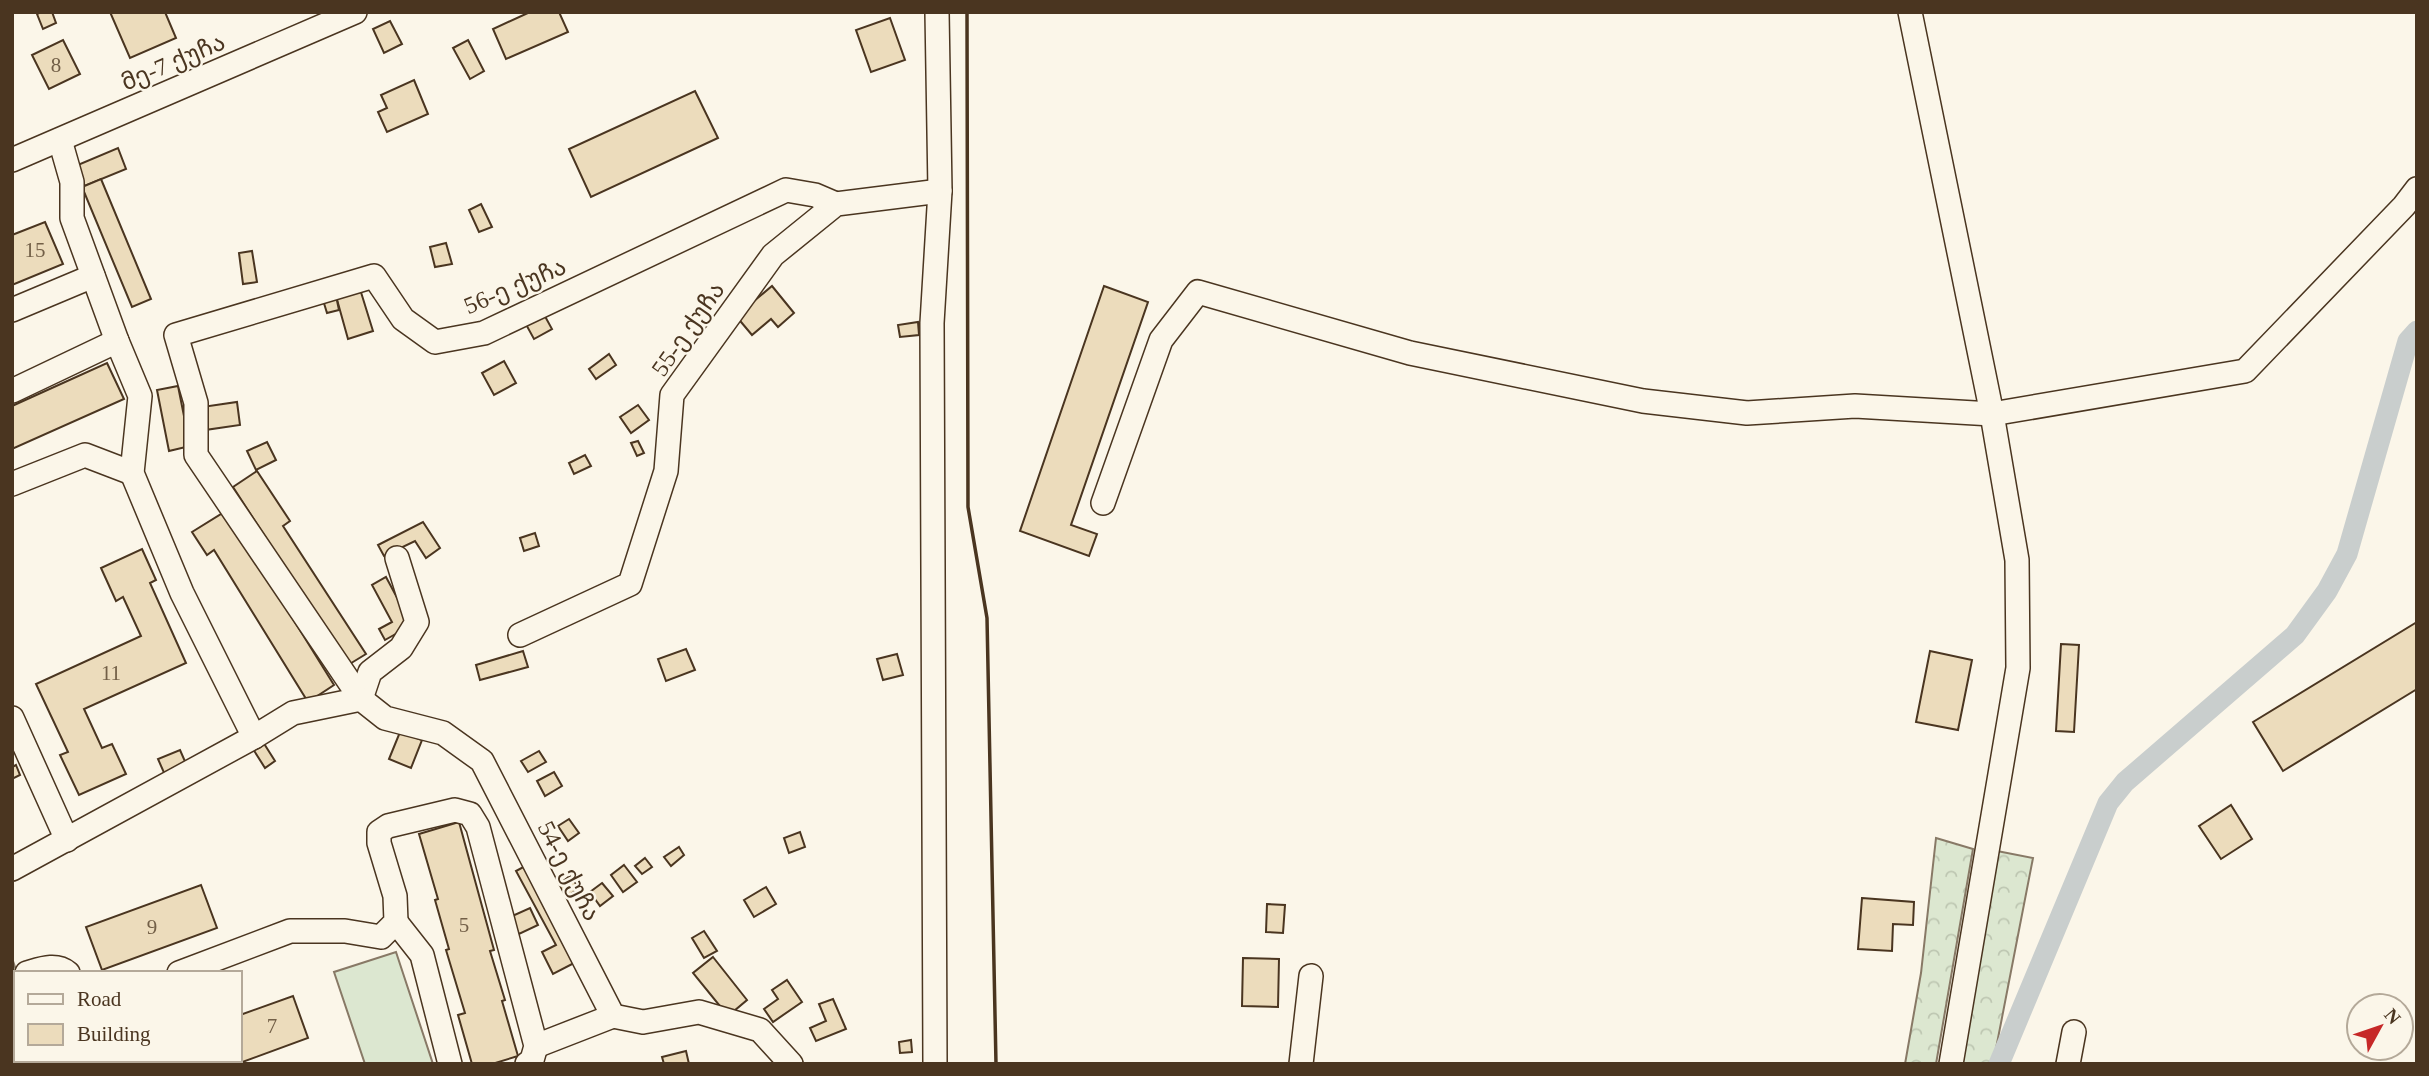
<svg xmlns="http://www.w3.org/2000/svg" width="2429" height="1076" viewBox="0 0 2429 1076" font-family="'Times New Roman','Noto Sans Georgian',serif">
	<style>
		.forest { fill: url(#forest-crowns); stroke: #887966; stroke-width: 2 }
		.garden { fill: #dce7d0; stroke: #887966; stroke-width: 2 }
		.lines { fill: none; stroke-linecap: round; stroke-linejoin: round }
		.canal { stroke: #c9cecd; stroke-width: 21 }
		.building { fill: #ecdcbc; stroke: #4a3520; stroke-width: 2 }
		.minor-casing { stroke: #4a3520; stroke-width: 26 }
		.minor { stroke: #fbf6e9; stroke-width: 23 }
		.wall { stroke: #4a3520; stroke-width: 3.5 }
		.labels { text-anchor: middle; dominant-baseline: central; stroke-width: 5; stroke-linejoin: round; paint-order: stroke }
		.number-label { font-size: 21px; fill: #725f47 }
		.street-label { font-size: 24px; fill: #4a3520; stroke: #fbf6e9 }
	</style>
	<defs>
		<pattern id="forest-crowns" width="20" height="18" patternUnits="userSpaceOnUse" patternTransform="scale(1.75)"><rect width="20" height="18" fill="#dce7d0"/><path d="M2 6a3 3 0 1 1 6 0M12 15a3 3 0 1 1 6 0" fill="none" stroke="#bec7b2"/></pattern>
	</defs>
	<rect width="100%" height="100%" fill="#fbf6e9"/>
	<g class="forest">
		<path d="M 1936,838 L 1973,849 L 1936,1064 L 1905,1064 L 1921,973 Z"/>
		<path d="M 1997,851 L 2033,858 L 1993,1064 L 1956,1064 Z"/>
		<path d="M 12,958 L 17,973 L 16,1060 L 44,1060 L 45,1064 L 12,1064 Z"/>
	</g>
	<path class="garden" d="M 396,952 L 433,1064 L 365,1064 L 334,972 Z"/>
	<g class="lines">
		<path class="canal" d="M 1999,1064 L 2108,803 L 2125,782 L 2295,635 L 2327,591 L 2347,554 L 2408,341 L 2417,331"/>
	</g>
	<g class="building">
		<path d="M 41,12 L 52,12 L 56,23 L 43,29 L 37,14 Z"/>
		<path d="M 110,12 L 165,12 L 176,38 L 130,58 Z"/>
		<path d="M 530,12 L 559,12 L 568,32 L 506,59 L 493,29 Z"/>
		<path d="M 890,18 L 905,60 L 871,72 L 856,30 Z"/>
		<path d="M 390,21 L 402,44 L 384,53 L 373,29 Z"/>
		<path d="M 63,40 L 80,74 L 49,89 L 32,55 Z"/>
		<path d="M 468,40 L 484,71 L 470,79 L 453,48 Z"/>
		<path d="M 414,80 L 428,114 L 387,132 L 378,112 L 387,108 L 381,95 Z"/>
		<path d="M 695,91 L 718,138 L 591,197 L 569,149 Z"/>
		<path d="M 118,148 L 126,169 L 82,187 L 73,167 Z"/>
		<path d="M 101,179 L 151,299 L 132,307 L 82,187 Z"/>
		<path d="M 481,204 L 492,227 L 479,232 L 469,210 Z"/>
		<path d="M 45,222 L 63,264 L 12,285 L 12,235 Z"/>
		<path d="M 446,243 L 452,264 L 435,267 L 430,247 Z"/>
		<path d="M 252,251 L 257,282 L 243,284 L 239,253 Z"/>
		<path d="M 772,286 L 794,313 L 778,327 L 771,319 L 752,335 L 736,316 Z"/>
		<path d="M 1104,286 L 1148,302 L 1071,525 L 1097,534 L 1089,556 L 1020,531 Z"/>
		<path d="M 360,289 L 373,331 L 348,339 L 336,296 Z"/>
		<path d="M 336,296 L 339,310 L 327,313 L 323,300 Z"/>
		<path d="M 541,309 L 552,329 L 534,339 L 523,319 Z"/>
		<path d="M 918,322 L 919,335 L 900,337 L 898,325 Z"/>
		<path d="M 609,354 L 616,365 L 596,379 L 589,369 Z"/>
		<path d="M 504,361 L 516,383 L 494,395 L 482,373 Z"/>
		<path d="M 107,363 L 124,399 L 12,449 L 12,406 Z"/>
		<path d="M 178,386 L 190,446 L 169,451 L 157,390 Z"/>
		<path d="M 237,402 L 240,425 L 205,430 L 202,407 Z"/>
		<path d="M 638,405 L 649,420 L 631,433 L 620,417 Z"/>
		<path d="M 638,441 L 644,453 L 637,456 L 631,443 Z"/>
		<path d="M 267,442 L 276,460 L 256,470 L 247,451 Z"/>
		<path d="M 585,455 L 591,466 L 574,474 L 569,463 Z"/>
		<path d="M 257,471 L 290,521 L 283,526 L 366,654 L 348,665 L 233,487 Z"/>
		<path d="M 226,511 L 334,685 L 308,702 L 214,550 L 207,555 L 192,532 Z"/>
		<path d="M 423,522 L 440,548 L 426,558 L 415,541 L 384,556 L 378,545 Z"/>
		<path d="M 535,533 L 539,546 L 524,551 L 520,538 Z"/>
		<path d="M 142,549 L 156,580 L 150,583 L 186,663 L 84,709 L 102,748 L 112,744 L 126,774 L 79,795 L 60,755 L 68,752 L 36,684 L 141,636 L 123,597 L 116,601 L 101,568 Z"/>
		<path d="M 386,577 L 402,607 L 415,623 L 385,640 L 379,629 L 392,622 L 372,585 Z"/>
		<path d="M 2417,622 L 2417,689 L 2283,771 L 2253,722 Z"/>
		<path d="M 2061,644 L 2079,645 L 2074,732 L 2056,731 Z"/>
		<path d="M 686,649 L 695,670 L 666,681 L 658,659 Z"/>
		<path d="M 523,651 L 528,667 L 480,680 L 476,665 Z"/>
		<path d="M 1930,651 L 1972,660 L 1958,730 L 1916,722 Z"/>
		<path d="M 897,654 L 903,675 L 883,680 L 877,659 Z"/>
		<path d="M 400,732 L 422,740 L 411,768 L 389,759 Z"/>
		<path d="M 263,742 L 275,761 L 265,768 L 253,749 Z"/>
		<path d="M 180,750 L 187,766 L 165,775 L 158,759 Z"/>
		<path d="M 539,751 L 546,762 L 528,772 L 521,761 Z"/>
		<path d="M 16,765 L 20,775 L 12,779 L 12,767 Z"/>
		<path d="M 554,772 L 562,786 L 545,796 L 537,781 Z"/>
		<path d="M 2231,805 L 2252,839 L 2221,859 L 2199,826 Z"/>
		<path d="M 569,819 L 579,833 L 568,841 L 558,826 Z"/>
		<path d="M 459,822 L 494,950 L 490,951 L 505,1000 L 502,1001 L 518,1056 L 492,1064 L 472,1064 L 458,1015 L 465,1013 L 446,950 L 449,949 L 435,900 L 438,899 L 419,834 Z"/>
		<path d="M 800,832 L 805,847 L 789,853 L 784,838 Z"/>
		<path d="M 679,847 L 684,855 L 671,866 L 664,857 Z"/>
		<path d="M 645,858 L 652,867 L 642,874 L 635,866 Z"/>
		<path d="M 527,865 L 578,961 L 553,974 L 542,952 L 556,945 L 516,871 Z"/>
		<path d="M 624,865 L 637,882 L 623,892 L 611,875 Z"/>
		<path d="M 570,876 L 579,888 L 563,900 L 554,888 Z"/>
		<path d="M 602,883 L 613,896 L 600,906 L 590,892 Z"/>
		<path d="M 201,885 L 217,928 L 102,970 L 86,927 Z"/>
		<path d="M 766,887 L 776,904 L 754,917 L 744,900 Z"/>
		<path d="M 1862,898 L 1914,902 L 1913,925 L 1893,924 L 1892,951 L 1858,949 Z"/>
		<path d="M 1267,904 L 1285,905 L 1283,933 L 1266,932 Z"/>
		<path d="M 530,908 L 538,925 L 519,934 L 510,917 Z"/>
		<path d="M 704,931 L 717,951 L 704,958 L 692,938 Z"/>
		<path d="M 713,957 L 747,1000 L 728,1016 L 693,973 Z"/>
		<path d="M 1243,958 L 1279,959 L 1278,1007 L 1242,1006 Z"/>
		<path d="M 787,980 L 802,1002 L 773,1022 L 764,1009 L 778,999 L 772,990 Z"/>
		<path d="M 293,996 L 308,1038 L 237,1064 L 135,1064 L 134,1060 L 240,1060 L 240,1015 Z"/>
		<path d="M 833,999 L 846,1029 L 816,1041 L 810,1028 L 826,1021 L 819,1004 Z"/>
		<path d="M 911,1040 L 912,1052 L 900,1053 L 899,1042 Z"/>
		<path d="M 686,1051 L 689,1064 L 664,1064 L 662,1057 Z"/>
	</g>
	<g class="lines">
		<g class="minor-casing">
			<g id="minor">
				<path d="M 1910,12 L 1992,414 L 2017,560 L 2018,668 L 1951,1064"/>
				<path d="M 60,140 L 72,182 L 72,218 L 117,341 L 140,396 L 132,473 L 182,593 L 254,737"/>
				<path d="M 12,160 L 355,12"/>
				<path d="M 12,310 L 93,276"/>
				<path d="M 12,391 L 117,341"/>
				<path d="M 12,484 L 85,455 L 132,473"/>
				<path d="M 1103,503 L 1161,340 L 1198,292 L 1410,353 L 1643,401 L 1747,413 L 1855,406 L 1992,414 L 2245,371 L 2404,206 L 2417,189"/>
				<path d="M 520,635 L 630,584 L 666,471 L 672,395 L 773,255 L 836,204 L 940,191"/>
				<path d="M 361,699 L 196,455 L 196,403 L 176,335 L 374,276 L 403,319 L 435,342 L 484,333 L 786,190 L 815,195 L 836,204"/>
				<path d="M 361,699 L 370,672 L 401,648 L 417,622 L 397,558"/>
				<path d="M 12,718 L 67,840"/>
				<path d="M 12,869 L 254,737 L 293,713 L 361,699 L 385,718 L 443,733 L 482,761 L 613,1016 L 643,1022 L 699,1012 L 760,1030 L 791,1064"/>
				<path d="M 396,922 L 422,955 L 450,1064"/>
				<path d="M 27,973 C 41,969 56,963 68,973"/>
				<path d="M 179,973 L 290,931 L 345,931 L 381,937 L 396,922 L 395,896 L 379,843 L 379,832 L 388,826 L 455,810 L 470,814 L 478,827 L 536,1046 L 532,1060 L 527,1064"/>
				<path d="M 536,1046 L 613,1016"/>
				<path d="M 935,1064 L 932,323 L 940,191 L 937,12"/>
				<path d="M 1301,1064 L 1311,976"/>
				<path d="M 2068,1064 L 2074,1032"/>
			</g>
		</g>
		<use href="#minor" class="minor"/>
		<path class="wall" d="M 967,12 L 968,507 L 987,618 L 996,1064"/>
	</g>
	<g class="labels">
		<g class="number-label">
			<text x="56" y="65">8</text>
			<text x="35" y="250">15</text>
			<text x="111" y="673">11</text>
			<text x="464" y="925">5</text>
			<text x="152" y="927">9</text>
			<text x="272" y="1026">7</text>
		</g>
		<g class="street-label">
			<text transform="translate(173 62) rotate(-23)">მე-7 ქუჩა</text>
			<text transform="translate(515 286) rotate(-23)">56-ე ქუჩა</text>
			<text transform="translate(688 329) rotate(-55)">55-ე ქუჩა</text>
			<text transform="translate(569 871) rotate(63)">54-ე ქუჩა</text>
		</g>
	</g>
	<rect width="2429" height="1076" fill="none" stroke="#4a3520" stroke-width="28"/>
	<rect x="14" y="971" width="228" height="91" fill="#fbf6e9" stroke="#b4a999" stroke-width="2"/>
	<rect x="28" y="994" width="35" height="10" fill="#fbf6e9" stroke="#b4a999" stroke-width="2"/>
	<text x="77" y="1006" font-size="21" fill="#4a3520">Road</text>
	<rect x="28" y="1024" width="35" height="21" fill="#ecdcbc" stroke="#b4a999" stroke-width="2"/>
	<text x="77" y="1041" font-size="21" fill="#4a3520">Building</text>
	<g transform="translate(2380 1027) rotate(50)"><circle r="33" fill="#fbf6e9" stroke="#b4a999" stroke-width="2"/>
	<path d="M0-5L12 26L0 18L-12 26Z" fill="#c62828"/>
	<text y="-10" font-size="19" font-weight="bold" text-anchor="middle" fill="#4a3520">N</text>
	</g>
</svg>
